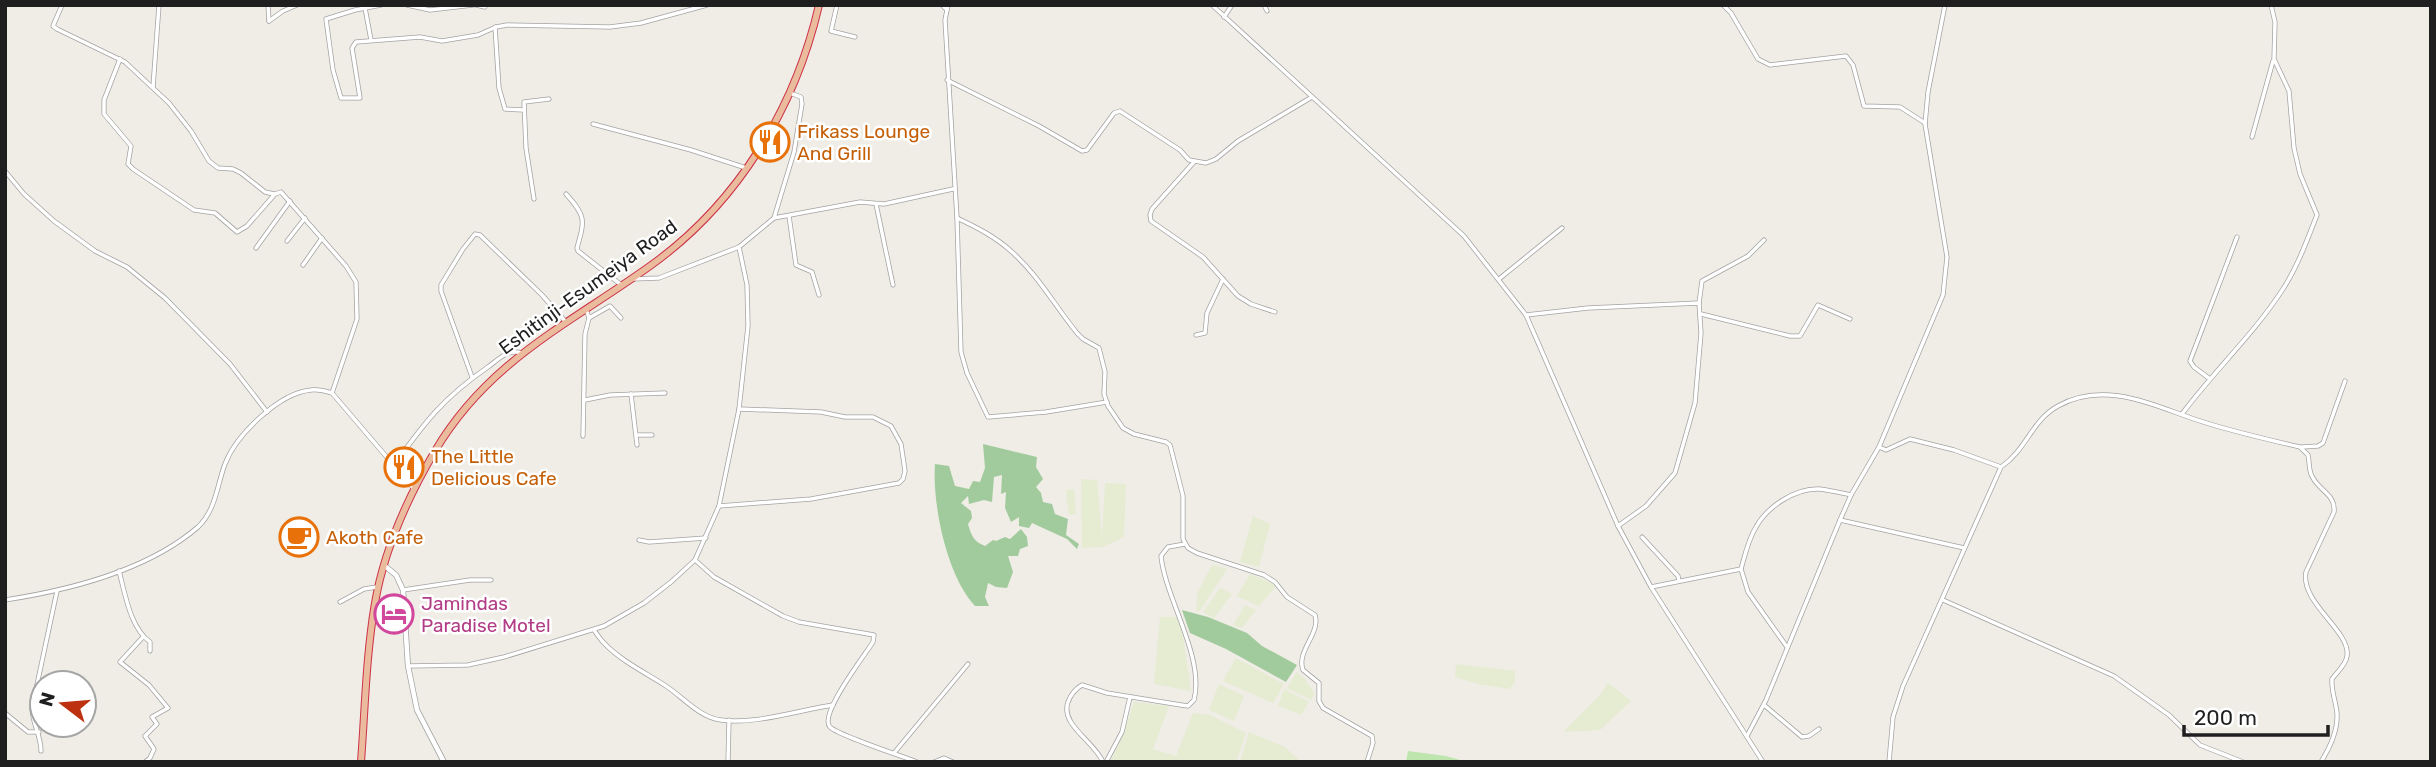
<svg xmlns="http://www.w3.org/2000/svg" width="2436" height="767" viewBox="0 0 2436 767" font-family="Rubik,sans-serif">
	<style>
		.farmland { fill: #e5ecd2 }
		.grass { fill: #bfe5af }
		.forest { fill: #a2cb9d }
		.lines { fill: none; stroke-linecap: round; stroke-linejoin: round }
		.minor-casing { stroke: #a3a3a3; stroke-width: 5 }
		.tertiary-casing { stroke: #a3a3a3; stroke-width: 6 }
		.trunk-casing { stroke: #cd3249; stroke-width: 8 }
		.minor { stroke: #fff; stroke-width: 3.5 }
		.tertiary { stroke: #fff; stroke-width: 4.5 }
		.trunk { stroke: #eabb9c; stroke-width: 6 }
		.labels { text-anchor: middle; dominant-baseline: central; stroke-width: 5; stroke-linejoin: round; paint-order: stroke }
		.food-label { font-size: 19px; fill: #c56008; stroke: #fff; text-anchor: start }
		.street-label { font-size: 19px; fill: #1f1f1f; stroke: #fff }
		.hotel-label { font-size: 19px; fill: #b23c85; stroke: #fff; text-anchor: start }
	</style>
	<rect width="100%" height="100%" fill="#efede6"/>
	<g class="farmland">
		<path d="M 1081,479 L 1097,480 L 1102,538 L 1105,483 L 1126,484 L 1124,537 L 1103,547 L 1082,548 Z"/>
		<path d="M 1074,489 L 1076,514 L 1069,515 L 1066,490 Z"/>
		<path d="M 1253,516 L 1270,524 L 1259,567 L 1240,562 Z"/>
		<path d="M 1212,565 L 1227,569 L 1199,612 L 1196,610 L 1198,592 Z"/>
		<path d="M 1250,574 L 1277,585 L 1259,606 L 1237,596 Z"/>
		<path d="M 1220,588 L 1232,594 L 1214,618 L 1203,612 Z"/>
		<path d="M 1245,605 L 1256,610 L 1242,628 L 1233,625 Z"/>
		<path d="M 1160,617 L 1180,617 L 1191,691 L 1154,684 Z"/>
		<path d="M 1236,658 L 1284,684 L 1273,703 L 1223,681 Z"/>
		<path d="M 1456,664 L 1515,671 L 1515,682 L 1509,689 L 1478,684 L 1455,677 Z"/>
		<path d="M 1297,672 L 1305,679 L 1314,693 L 1311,700 L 1287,688 Z"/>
		<path d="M 1608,683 L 1631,701 L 1600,730 L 1563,732 L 1600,695 Z"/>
		<path d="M 1219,684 L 1244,696 L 1234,721 L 1209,710 Z"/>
		<path d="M 1284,689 L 1309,702 L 1301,715 L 1278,706 Z"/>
		<path d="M 1134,702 L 1169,706 L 1153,749 L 1176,756 L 1193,713 L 1210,715 L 1246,733 L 1236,762 L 1110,762 L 1121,740 Z"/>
		<path d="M 1249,732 L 1285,747 L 1301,762 L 1240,762 Z"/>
	</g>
	<path class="grass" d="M 1408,751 L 1446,756 L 1467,762 L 1406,762 Z"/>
	<g class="forest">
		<path d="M 983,444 L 1037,457 L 1036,467 L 1043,479 L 1036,487 L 1041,493 L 1043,502 L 1052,504 L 1055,514 L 1068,519 L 1066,535 L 1079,544 L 1077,549 L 1067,539 L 1032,523 L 1029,528 L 1019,526 L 1019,517 L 1011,522 L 1005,508 L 1006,492 L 1001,494 L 1002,475 L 994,477 L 992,502 L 984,500 L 969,504 L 968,496 L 961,503 L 971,511 L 972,518 L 968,524 C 971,535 974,542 985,546 L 993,540 L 996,541 L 1005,537 L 1010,539 L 1021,529 L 1027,537 L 1028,546 L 1020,549 L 1018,556 L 1008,556 L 1013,572 L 1007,588 L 996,587 L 988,583 L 985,597 L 989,606 L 975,606 C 947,576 932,505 935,464 L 949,466 L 955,486 L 969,489 L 973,481 L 980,482 L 985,468 Z"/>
		<path d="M 1182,610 L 1208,617 L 1247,633 L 1262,646 L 1297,665 L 1286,682 L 1226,649 L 1190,633 Z"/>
	</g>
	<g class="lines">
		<g class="minor-casing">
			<g id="minor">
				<path d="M 62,5 L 53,26 L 57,29 L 125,62 L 169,103 L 191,131 L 209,161 L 218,168 L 233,169 L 241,173 L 265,192 L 274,194"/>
				<path d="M 268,5 L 269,21"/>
				<path d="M 381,5 L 355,10 L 326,19 L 333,70 L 341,98 L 360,98 L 352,48 L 356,42 L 420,37 L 442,41 L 478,35 L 496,27 L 507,25 L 610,27 L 641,23 L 707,5"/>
				<path d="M 407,5 L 430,10 L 473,5"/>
				<path d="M 476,5 L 485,7"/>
				<path d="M 837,5 L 831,31 L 855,37"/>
				<path d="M 942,5 L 947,10"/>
				<path d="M 948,5 L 945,20 L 957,218 L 961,352 L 967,373 L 988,417 L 1046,412 L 1107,402"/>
				<path d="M 1212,5 L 1464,236 L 1526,315 L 1618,526 L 1651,587 L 1763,762"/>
				<path d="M 1264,5 L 1267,11"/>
				<path d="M 1723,5 L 1731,13 L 1758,59 L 1770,65 L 1846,56 L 1853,65 L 1864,106 L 1900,107 L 1925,123"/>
				<path d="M 365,8 L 371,40"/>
				<path d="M 1224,17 L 1232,5"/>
				<path d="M 269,21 L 283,11 L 297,5"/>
				<path d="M 495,27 L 499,88 L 505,109 L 524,110"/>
				<path d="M 120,59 L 104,100 L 104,114 L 131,146 L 128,164 L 133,169 L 194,210 L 215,213 L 237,232 L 247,226 L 275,194 L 281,192 L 346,266 L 356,282 L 357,319 L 332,393"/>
				<path d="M 947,80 L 1039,126 L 1082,151 L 1087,150 L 1114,113 L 1120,111 L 1180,150 L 1189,160 L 1206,163 L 1216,159 L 1238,141 L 1312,97"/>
				<path d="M 153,87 L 159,5"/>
				<path d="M 593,124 L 691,150 L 746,168"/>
				<path d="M 2252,137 L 2273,61"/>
				<path d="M 1194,162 L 1152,209 L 1150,215 L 1151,221 L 1203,257 L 1238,296 L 1251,304 L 1275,312"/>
				<path d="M 5,171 L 24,194 L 54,221 L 95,251 L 127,267 L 165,298 L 230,364 L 267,412"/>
				<path d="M 566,194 C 586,216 585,220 577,248 L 578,251 L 620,284"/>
				<path d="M 534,199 L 526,148 L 524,102 L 549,99"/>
				<path d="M 876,204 L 893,285"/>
				<path d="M 789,216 L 796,265 L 812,272 L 819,295"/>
				<path d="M 774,218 L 860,202 L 884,204 L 953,189"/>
				<path d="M 957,218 C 976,227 996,237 1012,252 C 1038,275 1055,306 1077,333 L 1083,339 L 1099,348 L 1105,372 L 1104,394 L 1108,406 L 1123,428 L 1134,434 L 1166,442 L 1170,445 L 1183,496 L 1183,539 L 1188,548 L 1197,553 L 1264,575 L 1275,582 L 1287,597 L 1315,615 C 1321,633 1296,651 1303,670 L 1319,683 L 1319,701 L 1323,708 L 1372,736 L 1373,743 L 1367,762"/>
				<path d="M 287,241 L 305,218"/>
				<path d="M 256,248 L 290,201"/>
				<path d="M 303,265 L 322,238"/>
				<path d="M 632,279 L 659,278 L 739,247 L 774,218 L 794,152 L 802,104 L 801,97 L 790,93"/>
				<path d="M 1499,279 L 1562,228"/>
				<path d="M 1699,303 L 1702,281 L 1748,256 L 1764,240"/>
				<path d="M 1701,314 L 1790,336 L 1800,336 L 1818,305 L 1850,319"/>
				<path d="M 1526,315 L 1588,308 L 1699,303 L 1701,333 L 1695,403 L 1675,473 L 1646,506 L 1618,526"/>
				<path d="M 589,318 L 610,306 L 621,318"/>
				<path d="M 1196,335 L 1205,333 L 1207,313 L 1223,279"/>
				<path d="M 472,377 L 441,291 L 441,285 L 463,249 L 475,234 L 480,235 L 542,295 L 565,321"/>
				<path d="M 2210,379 L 2194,367 L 2190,361 L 2237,237"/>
				<path d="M 631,394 L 637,445"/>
				<path d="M 585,400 L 610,395 L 665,393"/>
				<path d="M 2182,414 C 2214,371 2254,334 2283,289 C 2298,266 2307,240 2317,215 L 2300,174 L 2294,148 L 2289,91 L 2274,59 L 2275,22 L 2271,5"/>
				<path d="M 637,435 L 652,435"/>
				<path d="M 583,436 L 585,334 L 589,318 L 586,309"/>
				<path d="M 1879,447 L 1886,450 L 1910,439 L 1954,450 L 2001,467"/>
				<path d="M 2302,447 L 2318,446 L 2323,443 L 2345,381"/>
				<path d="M 394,465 C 425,422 443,398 488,367 C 499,359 507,349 522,353"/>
				<path d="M 719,506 L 811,499 L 899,483 L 903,479 L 905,471 L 901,444 L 891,426 L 873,417 L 845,417 L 821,412 L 739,409"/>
				<path d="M 1840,520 L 1964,548"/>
				<path d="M 1642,537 L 1678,576 L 1679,581"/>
				<path d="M 639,540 L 649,542 L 706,538"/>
				<path d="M 695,560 L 714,577 L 783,616 L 799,622 L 874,635 L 873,642 C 865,655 818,715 830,727 C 837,735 902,756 917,762"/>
				<path d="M 1741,569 C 1745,555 1748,540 1756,527 C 1767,507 1795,488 1819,489 C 1830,490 1841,493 1851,495"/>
				<path d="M 119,571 C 125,593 130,628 150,642 L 150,651"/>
				<path d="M 1651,587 L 1741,569 L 1748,592 L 1787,647"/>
				<path d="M 403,590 L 470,580 L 491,580"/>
				<path d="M 5,600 C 70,590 147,571 198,527 C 216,510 217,485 225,464 C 236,435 279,393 311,390 C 318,389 325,391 332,393 L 414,489"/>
				<path d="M 1943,600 L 2114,676 L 2169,715 L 2200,745 L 2243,762"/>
				<path d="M 340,602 L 364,589 L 377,587"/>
				<path d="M 594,630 C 597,634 600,639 604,643 C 621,661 646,673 666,686 C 684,698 699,717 721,720 C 754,725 800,710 833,705"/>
				<path d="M 143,637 L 120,662 L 149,685 L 168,708 L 152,717 L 157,724 L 145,736 L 154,749 L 150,758 L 145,762"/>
				<path d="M 408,666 L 468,665 L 504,657 L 604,626 L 644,603 L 671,582 L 695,560 L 719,506 L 739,409 L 748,326 L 747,285 L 739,247"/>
				<path d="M 1764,705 L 1802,737 L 1809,736 L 1819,729"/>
				<path d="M 5,713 L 28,732 L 39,732"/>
				<path d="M 1747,736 L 1766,700 L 1840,520 L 1851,495 L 1879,447 L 1943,295 L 1947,257 L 1925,124 L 1928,92 L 1945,5"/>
				<path d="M 41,751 C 41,735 32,723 32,708 L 57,591"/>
				<path d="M 894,753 L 968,664"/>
				<path d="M 728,762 L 729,720"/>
				<path d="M 934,762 L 944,758 L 953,762"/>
				<path d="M 1103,762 C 1094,741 1060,725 1068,702 C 1071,694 1075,689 1082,685 L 1107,693 L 1181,705 L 1188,706 L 1194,700 C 1205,657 1165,598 1161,556 L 1168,547 L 1185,544"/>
				<path d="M 1106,762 L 1122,732 L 1130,697"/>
				<path d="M 1889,762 L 1893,717 L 1903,686 L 2001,467 C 2028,448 2031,421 2058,406 C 2104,380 2152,405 2197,420 C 2230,431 2265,439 2300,447 L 2308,455 C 2310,463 2308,471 2313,478 C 2320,491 2336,495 2334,512 L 2306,572 C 2300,603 2351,631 2347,656 C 2346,665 2337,672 2332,679 C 2331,691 2336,702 2337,713 C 2338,731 2330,747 2321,762"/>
			</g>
		</g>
		<g class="tertiary-casing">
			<path id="tertiary" d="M 385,566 L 396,575 L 403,590 L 408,666 L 417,710 L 444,762"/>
		</g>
		<g class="trunk-casing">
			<path id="trunk" d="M 361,762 C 365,709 366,656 375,603 C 384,550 408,497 435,451 C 488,361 569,324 650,266 C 737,204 795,109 819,5"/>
		</g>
		<use href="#minor" class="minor"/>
		<use href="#tertiary" class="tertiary"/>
		<use href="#trunk" class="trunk"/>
	</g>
	<defs>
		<g id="restaurant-ring" transform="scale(2.0125)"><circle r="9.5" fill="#fff" stroke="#e8710a" stroke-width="1.5"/><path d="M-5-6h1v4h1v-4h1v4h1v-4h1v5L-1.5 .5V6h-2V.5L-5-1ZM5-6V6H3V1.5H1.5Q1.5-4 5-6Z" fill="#e8710a"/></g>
		<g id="cafe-ring" transform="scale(2.0125)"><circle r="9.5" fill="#fff" stroke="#e8710a" stroke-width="1.5"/><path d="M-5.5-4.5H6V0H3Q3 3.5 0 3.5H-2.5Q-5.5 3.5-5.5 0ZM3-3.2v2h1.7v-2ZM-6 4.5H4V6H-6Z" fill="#e8710a"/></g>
		<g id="hotel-ring" transform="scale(2.0125)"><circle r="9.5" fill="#fff" stroke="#d1479c" stroke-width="1.5"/><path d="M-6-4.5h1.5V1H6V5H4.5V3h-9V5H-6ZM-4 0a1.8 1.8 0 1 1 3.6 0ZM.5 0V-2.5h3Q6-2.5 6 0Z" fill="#d1479c"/></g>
	</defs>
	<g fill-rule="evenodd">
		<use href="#restaurant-ring" x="770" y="142"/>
		<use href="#restaurant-ring" x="404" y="467"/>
		<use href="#cafe-ring" x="299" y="537"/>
		<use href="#hotel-ring" x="394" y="614"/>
	</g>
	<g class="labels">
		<g class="food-label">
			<text x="797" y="131">Frikass Lounge<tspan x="797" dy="22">And Grill</tspan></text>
			<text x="431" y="456">The Little<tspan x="431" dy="22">Delicious Cafe</tspan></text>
			<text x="326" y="537">Akoth Cafe</text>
		</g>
		<g class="street-label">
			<text transform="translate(588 287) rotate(-36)">Eshitinji-Esumeiya Road</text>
		</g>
		<g class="hotel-label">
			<text x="421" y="603">Jamindas<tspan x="421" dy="22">Paradise Motel</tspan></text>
		</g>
	</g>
	<rect width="2436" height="767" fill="none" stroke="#1f1f1f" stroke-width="14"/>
	<g transform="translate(63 704) rotate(286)"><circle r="33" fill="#ffffff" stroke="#a5a5a5" stroke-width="2"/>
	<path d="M0-5L12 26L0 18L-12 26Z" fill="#be3110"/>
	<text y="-10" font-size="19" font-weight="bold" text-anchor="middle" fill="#1f1f1f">N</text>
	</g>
	<path d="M2184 725v10h144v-10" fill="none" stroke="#1f1f1f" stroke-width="3.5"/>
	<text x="2194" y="725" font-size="21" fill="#1f1f1f" stroke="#ffffff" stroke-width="5" paint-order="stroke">200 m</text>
</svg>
